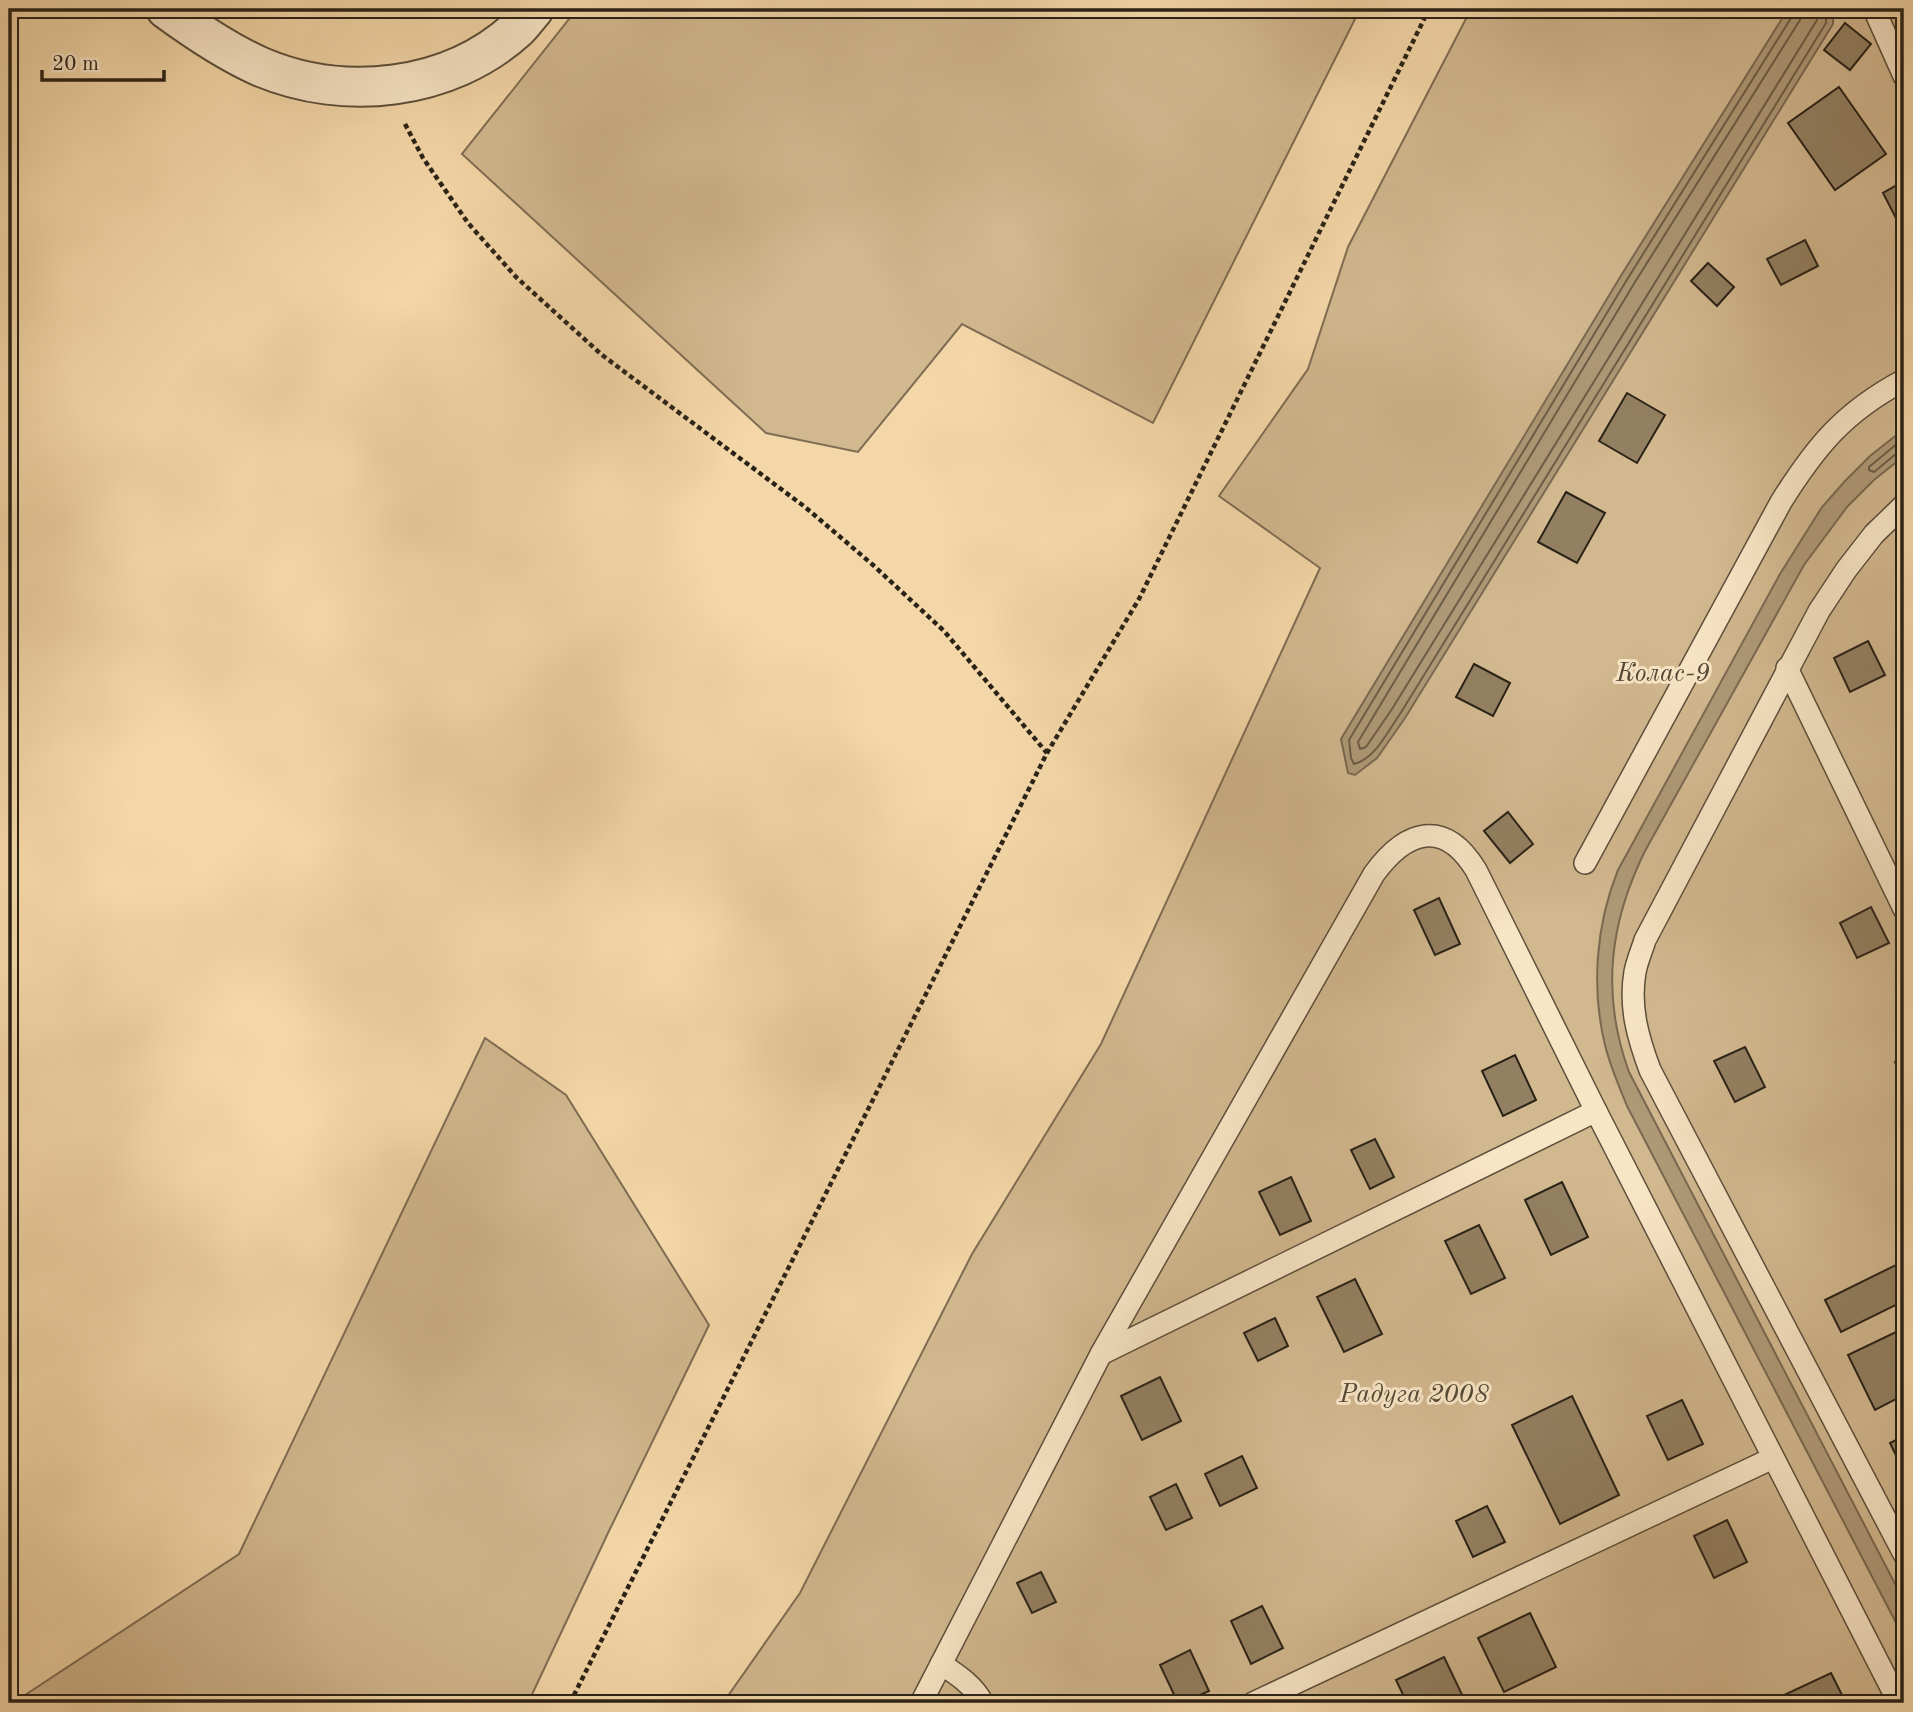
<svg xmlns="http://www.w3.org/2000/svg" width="1913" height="1712" viewBox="0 0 1913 1712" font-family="'Old Standard TT',serif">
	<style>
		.green { fill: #d2b88f; stroke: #7e6d53; stroke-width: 2 }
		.water { fill: #af9977; stroke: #7a6951; stroke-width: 2 }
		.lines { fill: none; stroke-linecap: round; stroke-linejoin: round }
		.shore { stroke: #6c5e47; stroke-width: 2 }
		.building { fill: #938062; stroke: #2a2217; stroke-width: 2 }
		.lane-casing { stroke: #5c4f3b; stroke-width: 24 }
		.street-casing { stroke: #5c4f3b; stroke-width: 42 }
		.path { stroke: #2a2217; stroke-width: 4.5; stroke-dasharray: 5 3.5; stroke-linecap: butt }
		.lane { stroke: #f8e5c6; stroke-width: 21 }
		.street { stroke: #f8e5c6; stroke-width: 38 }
		.labels { text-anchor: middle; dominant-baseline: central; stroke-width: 6; stroke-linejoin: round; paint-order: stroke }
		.park-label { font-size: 26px; font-style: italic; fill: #544835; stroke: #f8e5c6 }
	</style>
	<rect width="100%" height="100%" fill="#f4d7a8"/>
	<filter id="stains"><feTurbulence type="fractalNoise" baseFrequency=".00286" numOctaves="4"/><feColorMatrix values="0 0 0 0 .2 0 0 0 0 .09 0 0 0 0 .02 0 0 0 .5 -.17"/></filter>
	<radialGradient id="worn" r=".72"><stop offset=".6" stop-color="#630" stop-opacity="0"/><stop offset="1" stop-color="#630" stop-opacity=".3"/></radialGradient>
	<g class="green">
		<path d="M 577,9 L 1360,9 L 1153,423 L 962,324 L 858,452 L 766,433 L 462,154 Z"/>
		<path d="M 1471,9 L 1904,9 L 1904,1703 L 723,1703 L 800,1593 L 972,1254 L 1101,1044 L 1320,568 L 1219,496 L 1308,369 L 1348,247 Z"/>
		<path d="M 485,1038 L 566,1095 L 709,1325 L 608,1533 L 528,1703 L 13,1703 L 239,1554 Z"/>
	</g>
	<g class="water">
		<path d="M 1788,9 L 1833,9 L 1833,24 L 1405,718 L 1377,758 L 1355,775 L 1348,773 L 1341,739 L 1622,274 Z"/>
		<path d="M 1904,429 L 1904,456 L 1874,480 L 1847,507 L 1804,565 L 1645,851 C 1609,924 1601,995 1629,1072 L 1904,1601 L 1904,1638 L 1627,1106 C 1619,1086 1610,1066 1605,1045 C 1591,988 1596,924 1618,870 L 1780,574 L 1822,507 L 1845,481 L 1870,456 Z"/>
	</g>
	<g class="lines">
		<g class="shore">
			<path d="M 1794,9 L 1793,15 L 1628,278 L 1349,740 L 1351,758 L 1354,764 C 1375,759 1388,731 1400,714 L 1826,23 L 1826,9"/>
			<path d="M 1803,9 L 1800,20 L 1635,282 L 1358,742 L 1360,749 L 1366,747 L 1392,709 L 1817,20 L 1817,9"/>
			<path d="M 1904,438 L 1869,467 L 1869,470 L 1874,472 L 1897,453 L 1904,451"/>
		</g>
	</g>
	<g class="building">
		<path d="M 1845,23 L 1871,44 L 1850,70 L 1824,50 Z"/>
		<path d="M 1839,87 L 1886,154 L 1835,190 L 1788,123 Z"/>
		<path d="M 1904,181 L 1904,221 L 1899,224 L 1883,193 Z"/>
		<path d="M 1805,240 L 1818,266 L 1781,285 L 1767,259 Z"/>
		<path d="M 1708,263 L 1734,287 L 1717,306 L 1691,281 Z"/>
		<path d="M 1627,393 L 1665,415 L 1637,463 L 1599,441 Z"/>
		<path d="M 1566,492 L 1605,513 L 1577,563 L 1538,542 Z"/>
		<path d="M 1868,641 L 1885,675 L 1850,692 L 1834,658 Z"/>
		<path d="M 1474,664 L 1510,683 L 1493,716 L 1456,697 Z"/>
		<path d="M 1508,812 L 1533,844 L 1510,863 L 1484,831 Z"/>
		<path d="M 1439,898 L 1460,944 L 1435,955 L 1414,910 Z"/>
		<path d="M 1871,907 L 1889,943 L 1857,958 L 1840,923 Z"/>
		<path d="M 1745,1047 L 1765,1087 L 1735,1102 L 1714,1061 Z"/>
		<path d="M 1515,1055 L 1536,1100 L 1503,1116 L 1482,1071 Z"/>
		<path d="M 1904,1058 L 1904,1080 L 1895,1062 Z"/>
		<path d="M 1375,1139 L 1394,1177 L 1370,1189 L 1351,1150 Z"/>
		<path d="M 1291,1177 L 1311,1221 L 1280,1235 L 1259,1192 Z"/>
		<path d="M 1562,1182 L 1588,1237 L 1551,1255 L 1525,1200 Z"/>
		<path d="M 1479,1225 L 1505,1278 L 1471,1294 L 1445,1241 Z"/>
		<path d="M 1900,1263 L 1904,1271 L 1904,1301 L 1841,1332 L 1825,1300 Z"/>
		<path d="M 1355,1279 L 1382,1334 L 1344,1352 L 1317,1297 Z"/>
		<path d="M 1275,1318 L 1288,1346 L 1258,1361 L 1244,1333 Z"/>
		<path d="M 1900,1330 L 1904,1338 L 1904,1395 L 1875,1410 L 1848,1355 Z"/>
		<path d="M 1160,1377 L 1181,1421 L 1142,1440 L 1121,1396 Z"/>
		<path d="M 1572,1396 L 1619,1495 L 1560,1524 L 1512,1425 Z"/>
		<path d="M 1682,1400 L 1703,1444 L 1668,1460 L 1647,1416 Z"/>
		<path d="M 1904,1436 L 1904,1472 L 1890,1443 Z"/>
		<path d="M 1242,1456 L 1257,1488 L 1220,1506 L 1205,1474 Z"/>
		<path d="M 1176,1484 L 1192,1518 L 1166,1530 L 1150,1497 Z"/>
		<path d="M 1487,1506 L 1505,1542 L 1473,1557 L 1456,1521 Z"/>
		<path d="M 1727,1520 L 1747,1562 L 1714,1578 L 1694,1536 Z"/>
		<path d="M 1041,1572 L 1056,1602 L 1032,1613 L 1017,1583 Z"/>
		<path d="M 1262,1606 L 1283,1648 L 1251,1664 L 1231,1621 Z"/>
		<path d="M 1530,1613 L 1556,1667 L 1504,1692 L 1478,1638 Z"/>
		<path d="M 1190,1650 L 1209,1691 L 1182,1703 L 1178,1703 L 1160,1665 Z"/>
		<path d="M 1444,1657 L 1466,1703 L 1407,1703 L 1396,1680 Z"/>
		<path d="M 1831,1673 L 1846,1703 L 1767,1703 Z"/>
	</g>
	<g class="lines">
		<g class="lane-casing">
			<g id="lane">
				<path d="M 1874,9 L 1904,76"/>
				<path d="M 1904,505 L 1874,534 L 1846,570 L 1819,611 L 1645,940 C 1642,950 1637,961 1635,972 C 1629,1007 1638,1038 1650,1070 L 1904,1554"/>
				<path d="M 1787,668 L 1904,909"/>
				<path d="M 1585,863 L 1781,502 C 1816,446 1844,412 1904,380"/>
				<path d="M 1101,1354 L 1596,1111"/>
				<path d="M 941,1664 C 958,1675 973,1685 983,1703"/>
				<path d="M 921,1703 L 1101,1354 L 1374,874 C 1406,830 1444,818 1476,870 L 1596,1111 L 1899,1703"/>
				<path d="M 1253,1703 L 1773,1458"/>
			</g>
		</g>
		<g class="street-casing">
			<path id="street" d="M 166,9 C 196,31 227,52 261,67 C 344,102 449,91 517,29 C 523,23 529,15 534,9"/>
		</g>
		<g class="path">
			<path d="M 405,124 L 423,158 L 468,223 L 516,277 L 602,355 L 805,507 L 873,565 L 944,631 L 1047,753"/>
			<path d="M 570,1703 L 1047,753 L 1139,599 L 1429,9"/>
		</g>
		<use href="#lane" class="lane"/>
		<use href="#street" class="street"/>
	</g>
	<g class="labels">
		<g class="park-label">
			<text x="1663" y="674">Колас-9</text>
			<text x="1414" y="1395">Радуга 2008</text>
		</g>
	</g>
	<rect width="1913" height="1712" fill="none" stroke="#f4d7a8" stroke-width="35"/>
	<rect x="10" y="10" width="1892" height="1691" fill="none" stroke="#2a2217" stroke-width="3.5"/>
	<rect x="18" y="18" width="1878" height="1677" fill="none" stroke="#2a2217" stroke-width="2"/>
	<path d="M42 70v10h122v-10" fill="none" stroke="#2a2217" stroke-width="3.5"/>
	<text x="52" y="70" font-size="21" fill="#2a2217" stroke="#f8e5c6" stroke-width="5" paint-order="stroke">20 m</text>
	<rect width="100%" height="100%" filter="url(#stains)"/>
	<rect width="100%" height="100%" fill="url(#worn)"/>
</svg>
